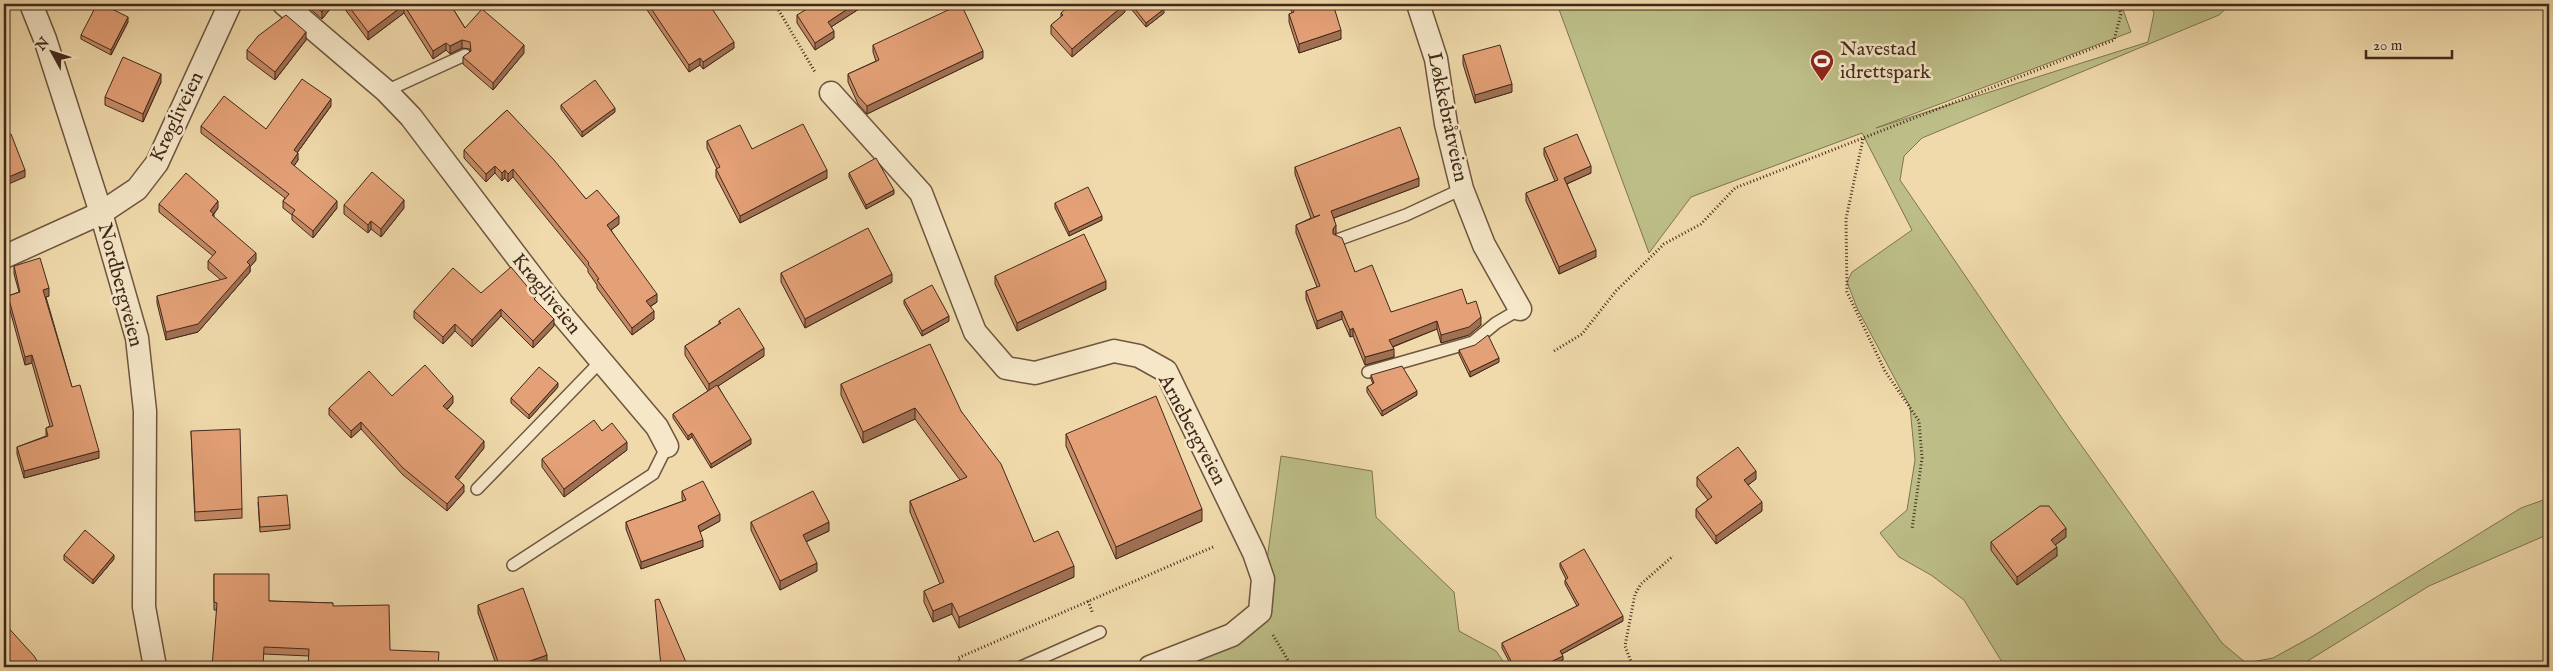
<svg xmlns="http://www.w3.org/2000/svg" width="2553" height="671" viewBox="0 0 2553 671" font-family="'IM FELL English',serif">
	<style>
		.green { fill: #bdbe87; stroke: #807452 }
		.lines { fill: none; stroke-linecap: round; stroke-linejoin: round }
		.lane-casing { stroke: #6e5540; stroke-width: 14 }
		.street-casing { stroke: #6e5540; stroke-width: 25 }
		.path { stroke: #42291c; stroke-width: 3; stroke-dasharray: 1 2.5; stroke-linecap: butt }
		.lane { stroke: #f5e7c8; stroke-width: 11 }
		.street { stroke: #f5e7c8; stroke-width: 22 }
		.wall { fill: #c48a65; stroke: #42291c }
		.shaded-wall { fill: #a07053; stroke: #42291c }
		.building { fill: #e4a076; stroke: #42291c }
		.labels { text-anchor: middle; dominant-baseline: central; stroke-width: 5; stroke-linejoin: round; paint-order: stroke }
		.poi-label { font-size: 20px; fill: #42291c; stroke: #f5e7c8; text-anchor: start }
		.street-label { font-size: 20px; fill: #42291c; stroke: #f5e7c8 }
	</style>
	<rect width="100%" height="100%" fill="#f0daab"/>
	<filter id="stains"><feTurbulence type="fractalNoise" baseFrequency=".004" numOctaves="4"/><feColorMatrix values="0 0 0 0 .2 0 0 0 0 .09 0 0 0 0 .02 0 0 0 .5 -.17"/></filter>
	<radialGradient id="worn" r=".72"><stop offset=".6" stop-color="#630" stop-opacity="0"/><stop offset="1" stop-color="#630" stop-opacity=".3"/></radialGradient>
	<g class="green">
		<path d="M 1557,4 L 2121,4 L 2131,32 L 1876,128 L 2148,42 L 2154,13 L 2150,4 L 2231,4 L 2219,15 L 1922,138 L 1904,156 L 1900,180 L 2064,421 L 2222,643 L 2246,663 L 2273,658 L 2313,636 L 2521,508 L 2549,498 L 2549,534 L 2429,586 L 2298,667 L 2005,667 L 1964,600 L 1931,575 L 1899,557 L 1880,533 L 1907,510 L 1915,460 L 1910,407 L 1857,308 L 1847,282 L 1852,272 L 1912,230 L 1862,133 L 1691,197 L 1649,253 Z"/>
		<path d="M 1281,456 L 1372,471 L 1376,517 L 1454,592 L 1459,631 L 1496,651 L 1507,667 L 1150,667 L 1260,612 Z"/>
	</g>
	<g class="lines">
		<g class="lane-casing">
			<g id="lane">
				<path d="M 386,91 L 465,55"/>
				<path d="M 1340,239 L 1406,215 L 1462,189"/>
				<path d="M 1368,372 L 1473,342 L 1496,323 L 1520,309"/>
				<path d="M 477,489 L 601,361"/>
				<path d="M 513,565 L 653,474 L 667,446"/>
				<path d="M 1021,667 L 1100,632"/>
			</g>
		</g>
		<g class="street-casing">
			<g id="street">
				<path d="M 31,4 L 45,39 L 101,213 L 137,338 L 145,411 L 144,607 L 155,667"/>
				<path d="M 284,4 L 386,91 L 411,117 L 552,303 L 657,427 L 667,446"/>
				<path d="M 1418,4 L 1436,59 L 1446,124 L 1462,189 L 1484,245 L 1520,309"/>
				<path d="M 831,93 L 921,193 L 975,332 L 1006,368 L 1035,373 L 1114,351 L 1139,356 L 1166,371 L 1254,553 L 1263,579 L 1260,612 L 1232,635 L 1150,667"/>
				<path d="M 4,257 L 101,213 L 137,189 L 157,163 L 230,4"/>
			</g>
		</g>
		<g class="path">
			<path d="M 775,4 L 815,72"/>
			<path d="M 1863,139 L 1846,219 L 1847,292 L 1885,371 L 1919,421 L 1922,458 L 1912,529"/>
			<path d="M 1554,351 L 1582,334 L 1616,291 L 1664,244 L 1701,224 L 1735,188 L 2114,40 L 2121,14 L 2118,4"/>
			<path d="M 1088,601 L 1093,614"/>
			<path d="M 1273,635 L 1292,667"/>
			<path d="M 962,667 L 958,658 L 1213,547"/>
			<path d="M 1633,667 L 1625,646 L 1635,594 L 1641,584 L 1673,556"/>
		</g>
		<use href="#lane" class="lane"/>
		<use href="#street" class="street"/>
	</g>
	<g class="wall">
		<path d="M 178,4 L 188,4 L 186,7 Z"/>
		<path d="M 308,4 L 334,4 L 322,19 L 308,7 Z"/>
		<path d="M 341,4 L 450,4 L 465,28 L 524,53 L 493,90 L 463,64 L 463,57 L 470,52 L 470,49 L 462,48 L 450,54 L 446,50 L 433,59 L 404,13 L 368,40 Z"/>
		<path d="M 643,4 L 709,4 L 734,48 L 703,69 L 700,65 L 689,72 Z"/>
		<path d="M 862,4 L 862,7 L 831,27 L 834,38 L 815,50 L 797,23 L 797,15 Z"/>
		<path d="M 1127,4 L 1160,4 L 1164,13 L 1146,27 Z"/>
		<path d="M 1290,4 L 1333,4 L 1341,39 L 1299,53 L 1289,22 L 1289,14 L 1292,13 L 1290,8 Z"/>
		<path d="M 1125,12 L 1072,57 L 1051,34 L 1051,25 L 1061,17 L 1061,13 Z"/>
		<path d="M 128,22 L 111,55 L 81,39 L 81,35 Z"/>
		<path d="M 306,40 L 275,80 L 247,59 L 247,50 Z"/>
		<path d="M 873,45 L 983,58 L 867,114 L 858,104 L 848,82 L 848,74 L 876,61 L 873,52 Z"/>
		<path d="M 1463,55 L 1512,92 L 1475,103 L 1463,64 Z"/>
		<path d="M 161,82 L 143,122 L 105,105 L 105,97 Z"/>
		<path d="M 561,105 L 615,112 L 582,137 L 561,109 Z"/>
		<path d="M 331,106 L 297,153 L 298,160 L 294,166 L 337,208 L 313,238 L 292,220 L 292,215 L 283,208 L 283,201 L 285,198 L 201,133 L 201,126 L 266,129 Z"/>
		<path d="M 507,110 L 586,199 L 619,224 L 611,230 L 657,302 L 650,307 L 654,319 L 632,335 L 597,288 L 597,285 L 588,272 L 588,269 L 513,177 L 508,182 L 505,178 L 502,181 L 495,173 L 486,182 L 464,158 L 464,150 Z"/>
		<path d="M 707,141 L 752,149 L 827,178 L 740,223 L 716,177 L 716,169 L 717,169 L 707,148 Z"/>
		<path d="M 1544,148 L 1591,173 L 1567,184 L 1596,257 L 1559,274 L 1526,201 L 1526,193 L 1555,181 L 1544,155 Z"/>
		<path d="M 1295,167 L 1419,186 L 1334,218 L 1336,233 L 1335,235 L 1355,272 L 1391,312 L 1467,304 L 1481,325 L 1469,335 L 1441,343 L 1437,329 L 1393,347 L 1394,357 L 1365,365 L 1353,336 L 1350,337 L 1342,319 L 1317,329 L 1306,299 L 1306,291 L 1317,287 L 1296,233 L 1296,225 L 1311,218 L 1295,174 Z"/>
		<path d="M 849,173 L 894,194 L 866,209 L 849,177 Z"/>
		<path d="M 1055,203 L 1102,220 L 1069,236 L 1055,208 Z"/>
		<path d="M 159,204 L 218,208 L 214,214 L 214,217 L 256,260 L 250,267 L 250,272 L 198,332 L 166,340 L 157,303 L 157,296 L 221,280 L 208,269 L 208,261 L 213,256 L 159,212 Z"/>
		<path d="M 344,205 L 404,208 L 381,237 L 371,229 L 368,233 L 344,214 Z"/>
		<path d="M 14,266 L 49,296 L 46,297 L 72,387 L 99,458 L 24,478 L 17,454 L 17,447 L 46,436 L 46,428 L 50,426 L 32,363 L 25,365 L 8,303 L 8,296 L 19,292 L 14,274 Z"/>
		<path d="M 781,273 L 892,282 L 805,328 L 781,282 Z"/>
		<path d="M 995,276 L 1106,289 L 1017,331 L 995,284 Z"/>
		<path d="M 481,293 L 536,301 L 554,326 L 533,348 L 501,316 L 472,347 L 455,331 L 443,344 L 414,318 L 414,311 Z"/>
		<path d="M 904,300 L 949,321 L 922,336 L 904,304 Z"/>
		<path d="M 719,321 L 764,356 L 718,386 L 751,444 L 711,468 L 692,437 L 688,440 L 673,418 L 673,414 L 708,391 L 685,355 L 685,346 L 719,324 Z"/>
		<path d="M 1459,350 L 1499,362 L 1470,377 L 1459,354 Z"/>
		<path d="M 1371,375 L 1417,395 L 1382,416 L 1367,392 L 1367,387 L 1373,384 L 1371,379 Z"/>
		<path d="M 841,384 L 961,411 L 1034,542 L 1074,577 L 959,628 L 952,614 L 933,622 L 924,602 L 924,591 L 940,584 L 910,512 L 910,501 L 960,480 L 915,419 L 863,443 L 841,395 Z"/>
		<path d="M 558,387 L 529,419 L 511,403 L 511,398 Z"/>
		<path d="M 392,396 L 453,403 L 447,410 L 484,448 L 458,480 L 464,492 L 447,511 L 403,475 L 361,429 L 351,438 L 329,415 L 329,408 Z"/>
		<path d="M 191,431 L 242,509 L 242,518 L 195,521 Z"/>
		<path d="M 602,431 L 627,450 L 564,497 L 542,467 L 542,459 Z"/>
		<path d="M 1066,434 L 1202,521 L 1116,559 L 1066,446 Z"/>
		<path d="M 1697,477 L 1756,479 L 1748,485 L 1762,511 L 1716,544 L 1696,517 L 1696,509 L 1708,500 L 1697,486 Z"/>
		<path d="M 682,491 L 720,521 L 700,532 L 703,547 L 641,569 L 626,529 L 626,522 L 683,501 L 682,499 Z"/>
		<path d="M 258,502 L 290,525 L 290,529 L 260,532 Z"/>
		<path d="M 751,522 L 829,531 L 806,542 L 817,571 L 780,590 L 751,530 Z"/>
		<path d="M 2066,537 L 2055,545 L 2057,556 L 2017,585 L 1991,550 L 1991,542 Z"/>
		<path d="M 64,555 L 114,559 L 93,584 L 64,560 Z"/>
		<path d="M 1560,563 L 1623,621 L 1562,654 L 1563,660 L 1549,667 L 1512,667 L 1502,648 L 1502,643 L 1577,606 L 1565,584 L 1565,580 L 1566,579 L 1560,567 Z"/>
		<path d="M 214,574 L 269,601 L 333,603 L 309,656 L 264,654 L 217,610 L 214,610 Z"/>
		<path d="M 478,605 L 547,663 L 536,667 L 497,667 L 478,613 Z"/>
	</g>
	<g class="shaded-wall">
		<path d="M 328,4 L 334,4 L 322,19 L 322,12 Z"/>
		<path d="M 855,4 L 862,4 L 862,7 L 828,29 L 828,22 Z"/>
		<path d="M 1125,4 L 1125,12 L 1072,57 L 1072,49 Z"/>
		<path d="M 404,5 L 404,13 L 368,40 L 368,32 Z"/>
		<path d="M 1164,9 L 1164,13 L 1146,27 L 1146,23 Z"/>
		<path d="M 128,17 L 128,22 L 111,55 L 111,50 Z"/>
		<path d="M 1341,30 L 1341,39 L 1299,53 L 1299,44 Z"/>
		<path d="M 834,31 L 834,38 L 815,50 L 815,43 Z"/>
		<path d="M 306,32 L 306,40 L 275,80 L 275,72 Z"/>
		<path d="M 462,40 L 462,48 L 450,54 L 450,46 Z"/>
		<path d="M 734,42 L 734,48 L 703,69 L 703,62 Z"/>
		<path d="M 446,43 L 446,50 L 433,59 L 433,51 Z"/>
		<path d="M 524,45 L 524,53 L 493,90 L 493,83 Z"/>
		<path d="M 983,51 L 983,58 L 867,114 L 867,106 Z"/>
		<path d="M 700,58 L 700,65 L 689,72 L 689,65 Z"/>
		<path d="M 161,74 L 161,82 L 143,122 L 143,114 Z"/>
		<path d="M 1512,84 L 1512,92 L 1475,103 L 1475,95 Z"/>
		<path d="M 331,99 L 331,106 L 294,157 L 294,150 Z"/>
		<path d="M 615,108 L 615,112 L 582,137 L 582,132 Z"/>
		<path d="M 298,153 L 298,160 L 291,170 L 291,163 Z"/>
		<path d="M 495,166 L 495,173 L 486,182 L 486,174 Z"/>
		<path d="M 1591,166 L 1591,173 L 1564,185 L 1564,178 Z"/>
		<path d="M 513,169 L 513,177 L 508,182 L 508,174 Z"/>
		<path d="M 25,170 L 25,177 L 4,186 L 4,179 Z"/>
		<path d="M 505,170 L 505,178 L 502,181 L 502,173 Z"/>
		<path d="M 827,170 L 827,178 L 740,223 L 740,216 Z"/>
		<path d="M 1419,178 L 1419,186 L 1331,219 L 1331,211 Z"/>
		<path d="M 894,190 L 894,194 L 866,209 L 866,205 Z"/>
		<path d="M 404,200 L 404,208 L 381,237 L 381,229 Z"/>
		<path d="M 218,201 L 218,208 L 210,218 L 210,211 Z"/>
		<path d="M 337,201 L 337,208 L 313,238 L 313,231 Z"/>
		<path d="M 619,216 L 619,224 L 607,233 L 607,225 Z"/>
		<path d="M 1102,216 L 1102,220 L 1069,236 L 1069,232 Z"/>
		<path d="M 371,221 L 371,229 L 368,233 L 368,225 Z"/>
		<path d="M 1336,225 L 1336,233 L 1333,237 L 1333,229 Z"/>
		<path d="M 1596,250 L 1596,257 L 1559,274 L 1559,267 Z"/>
		<path d="M 256,253 L 256,260 L 250,267 L 250,272 L 198,332 L 166,340 L 166,332 L 247,262 Z"/>
		<path d="M 892,274 L 892,282 L 805,328 L 805,319 Z"/>
		<path d="M 1106,281 L 1106,289 L 1017,331 L 1017,323 Z"/>
		<path d="M 49,288 L 49,296 L 43,298 L 43,290 Z"/>
		<path d="M 657,294 L 657,302 L 646,309 L 646,301 Z"/>
		<path d="M 501,309 L 501,316 L 472,347 L 472,340 Z"/>
		<path d="M 654,311 L 654,319 L 632,335 L 632,328 Z"/>
		<path d="M 1342,311 L 1342,319 L 1317,329 L 1317,321 Z"/>
		<path d="M 949,316 L 949,321 L 922,336 L 922,331 Z"/>
		<path d="M 1481,317 L 1481,325 L 1469,335 L 1441,343 L 1441,335 Z"/>
		<path d="M 554,319 L 554,326 L 533,348 L 533,341 Z"/>
		<path d="M 1437,321 L 1437,329 L 1389,348 L 1389,340 Z"/>
		<path d="M 455,324 L 455,331 L 443,344 L 443,337 Z"/>
		<path d="M 1353,328 L 1353,336 L 1350,337 L 1350,330 Z"/>
		<path d="M 764,348 L 764,356 L 709,392 L 709,384 Z"/>
		<path d="M 1394,349 L 1394,357 L 1365,365 L 1365,357 Z"/>
		<path d="M 32,355 L 32,363 L 25,365 L 25,357 Z"/>
		<path d="M 1499,358 L 1499,362 L 1470,377 L 1470,372 Z"/>
		<path d="M 558,383 L 558,387 L 529,419 L 529,415 Z"/>
		<path d="M 1417,391 L 1417,395 L 1382,416 L 1382,411 Z"/>
		<path d="M 453,396 L 453,403 L 443,413 L 443,406 Z"/>
		<path d="M 915,408 L 915,419 L 863,443 L 863,432 Z"/>
		<path d="M 361,422 L 361,429 L 351,438 L 351,431 Z"/>
		<path d="M 692,433 L 692,437 L 688,440 L 688,436 Z"/>
		<path d="M 751,439 L 751,444 L 711,468 L 711,464 Z"/>
		<path d="M 484,441 L 484,448 L 455,484 L 455,477 Z"/>
		<path d="M 627,442 L 627,450 L 564,497 L 564,489 Z"/>
		<path d="M 99,451 L 99,458 L 24,478 L 24,471 Z"/>
		<path d="M 1756,471 L 1756,479 L 1744,488 L 1744,480 Z"/>
		<path d="M 464,485 L 464,492 L 447,511 L 447,504 Z"/>
		<path d="M 1762,502 L 1762,511 L 1716,544 L 1716,536 Z"/>
		<path d="M 1202,509 L 1202,521 L 1116,559 L 1116,547 Z"/>
		<path d="M 720,514 L 720,521 L 698,533 L 698,526 Z"/>
		<path d="M 829,522 L 829,531 L 803,543 L 803,535 Z"/>
		<path d="M 2066,528 L 2066,537 L 2051,548 L 2051,540 Z"/>
		<path d="M 703,540 L 703,547 L 641,569 L 641,562 Z"/>
		<path d="M 2057,547 L 2057,556 L 2017,585 L 2017,577 Z"/>
		<path d="M 114,555 L 114,559 L 93,584 L 93,580 Z"/>
		<path d="M 817,563 L 817,571 L 780,590 L 780,581 Z"/>
		<path d="M 1074,566 L 1074,577 L 959,628 L 959,617 Z"/>
		<path d="M 952,603 L 952,614 L 933,622 L 933,611 Z"/>
		<path d="M 1623,616 L 1623,621 L 1560,655 L 1560,651 Z"/>
		<path d="M 547,655 L 547,663 L 536,667 L 513,667 Z"/>
		<path d="M 1563,656 L 1563,660 L 1549,667 L 1540,667 Z"/>
	</g>
	<g class="building">
		<path d="M 97,4 L 102,4 L 128,17 L 111,50 L 81,35 Z"/>
		<path d="M 313,4 L 328,4 L 322,12 Z"/>
		<path d="M 347,4 L 450,4 L 465,28 L 482,9 L 524,45 L 493,83 L 463,57 L 471,51 L 470,42 L 462,40 L 450,46 L 446,43 L 433,51 L 404,5 L 368,32 Z"/>
		<path d="M 648,4 L 709,4 L 734,42 L 703,62 L 700,58 L 689,65 Z"/>
		<path d="M 815,4 L 855,4 L 828,22 L 834,31 L 815,43 L 797,15 Z"/>
		<path d="M 961,4 L 983,51 L 867,106 L 858,96 L 848,74 L 879,60 L 873,45 Z"/>
		<path d="M 1071,4 L 1125,4 L 1072,49 L 1051,25 L 1063,15 L 1061,13 Z"/>
		<path d="M 1131,4 L 1160,4 L 1164,9 L 1146,23 Z"/>
		<path d="M 1292,4 L 1333,4 L 1341,30 L 1299,44 L 1289,14 L 1294,12 Z"/>
		<path d="M 286,15 L 306,32 L 275,72 L 247,50 L 258,36 Z"/>
		<path d="M 1500,45 L 1512,84 L 1475,95 L 1463,55 Z"/>
		<path d="M 123,57 L 161,74 L 143,114 L 105,97 Z"/>
		<path d="M 302,79 L 331,99 L 294,150 L 298,153 L 291,163 L 337,201 L 313,231 L 292,214 L 295,210 L 283,201 L 289,194 L 201,126 L 224,96 L 266,129 Z"/>
		<path d="M 595,80 L 615,108 L 582,132 L 561,105 Z"/>
		<path d="M 507,110 L 554,160 L 586,199 L 597,190 L 619,216 L 607,225 L 657,294 L 646,301 L 654,311 L 632,328 L 597,280 L 599,279 L 588,264 L 589,263 L 513,169 L 508,174 L 505,170 L 502,173 L 495,166 L 486,174 L 464,150 Z"/>
		<path d="M 803,124 L 827,170 L 740,216 L 716,169 L 720,167 L 707,141 L 740,125 L 752,149 Z"/>
		<path d="M 1400,127 L 1419,178 L 1331,211 L 1336,225 L 1333,229 L 1333,234 L 1342,238 L 1355,272 L 1372,265 L 1391,312 L 1462,289 L 1467,304 L 1476,301 L 1481,317 L 1469,327 L 1441,335 L 1437,321 L 1389,340 L 1394,349 L 1365,357 L 1353,328 L 1350,330 L 1342,311 L 1317,321 L 1306,291 L 1320,286 L 1296,225 L 1320,215 L 1314,217 L 1295,167 Z"/>
		<path d="M 4,134 L 5,134 L 6,136 L 11,134 L 25,170 L 4,179 Z"/>
		<path d="M 1577,134 L 1591,166 L 1564,178 L 1596,250 L 1559,267 L 1526,193 L 1558,180 L 1544,148 Z"/>
		<path d="M 876,158 L 894,190 L 866,205 L 849,173 Z"/>
		<path d="M 372,172 L 404,200 L 381,229 L 371,221 L 368,225 L 344,205 Z"/>
		<path d="M 186,173 L 218,201 L 210,211 L 214,214 L 212,215 L 256,253 L 247,262 L 250,265 L 198,324 L 166,332 L 157,296 L 227,278 L 208,261 L 216,252 L 159,204 Z"/>
		<path d="M 1088,187 L 1102,216 L 1069,232 L 1055,203 Z"/>
		<path d="M 868,228 L 892,274 L 805,319 L 781,273 Z"/>
		<path d="M 1084,234 L 1106,281 L 1017,323 L 995,276 Z"/>
		<path d="M 40,258 L 49,288 L 43,290 L 72,387 L 80,385 L 99,451 L 24,471 L 17,447 L 48,436 L 46,428 L 53,426 L 32,355 L 25,357 L 8,296 L 20,292 L 14,266 Z"/>
		<path d="M 511,267 L 536,297 L 534,299 L 554,319 L 533,341 L 501,309 L 472,340 L 455,324 L 443,337 L 414,311 L 453,268 L 481,293 Z"/>
		<path d="M 932,285 L 949,316 L 922,331 L 904,300 Z"/>
		<path d="M 739,308 L 764,348 L 709,384 L 685,346 L 721,323 L 719,321 Z"/>
		<path d="M 1488,335 L 1499,358 L 1470,372 L 1459,350 L 1475,345 Z"/>
		<path d="M 930,344 L 961,411 L 1001,464 L 1034,542 L 1058,531 L 1074,566 L 959,617 L 952,603 L 933,611 L 924,591 L 944,582 L 910,501 L 967,477 L 915,408 L 863,432 L 841,384 Z"/>
		<path d="M 425,365 L 453,396 L 443,406 L 484,441 L 455,477 L 464,485 L 447,504 L 403,468 L 361,422 L 351,431 L 329,408 L 369,371 L 392,396 Z"/>
		<path d="M 1402,366 L 1417,391 L 1382,411 L 1367,387 L 1374,383 L 1371,375 Z"/>
		<path d="M 539,367 L 558,383 L 529,415 L 511,398 Z"/>
		<path d="M 717,385 L 751,439 L 711,464 L 692,433 L 688,436 L 673,414 Z"/>
		<path d="M 1156,396 L 1202,509 L 1116,547 L 1066,434 Z"/>
		<path d="M 594,420 L 602,431 L 612,423 L 627,442 L 564,489 L 542,459 Z"/>
		<path d="M 240,429 L 242,509 L 195,512 L 191,431 Z"/>
		<path d="M 1738,447 L 1756,471 L 1744,480 L 1762,502 L 1716,536 L 1696,509 L 1712,497 L 1697,477 Z"/>
		<path d="M 703,481 L 720,514 L 698,526 L 703,540 L 641,562 L 626,522 L 686,500 L 682,491 Z"/>
		<path d="M 813,491 L 829,522 L 803,535 L 817,563 L 780,581 L 751,522 Z"/>
		<path d="M 287,495 L 290,525 L 260,527 L 258,497 Z"/>
		<path d="M 2040,506 L 2049,506 L 2066,528 L 2051,540 L 2057,547 L 2017,577 L 1991,542 Z"/>
		<path d="M 85,530 L 114,555 L 93,580 L 64,555 Z"/>
		<path d="M 1584,549 L 1623,616 L 1560,651 L 1563,656 L 1540,667 L 1514,667 L 1502,643 L 1579,605 L 1565,580 L 1568,578 L 1560,563 Z"/>
		<path d="M 214,574 L 269,574 L 269,601 L 333,603 L 333,606 L 389,605 L 390,650 L 439,652 L 438,667 L 308,667 L 309,649 L 264,647 L 263,667 L 212,667 L 217,603 L 214,602 Z"/>
		<path d="M 523,588 L 547,655 L 513,667 L 500,667 L 478,605 Z"/>
		<path d="M 659,599 L 688,667 L 661,667 L 655,600 Z"/>
		<path d="M 4,623 L 34,656 L 41,667 L 4,667 Z"/>
		<path d="M 832,664 L 832,667 L 788,667 Z"/>
	</g>
	<defs>
		<g id="stadium-pin" transform="scale(1.25)"><path d="M0 17L-7.5 6A9.5 9.5 0 1 1 7.5 6Z" fill="#8f2418" stroke="#f5e7c8"/><path d="M0-5a6.5 5 0 1 0 0 10a6.5 5 0 1 0 0-10ZM-3.5-1.8h7v3.6h-7Z" fill="#fff"/></g>
	</defs>
	<g fill-rule="evenodd">
		<use href="#stadium-pin" x="1822" y="61"/>
	</g>
	<g class="labels">
		<g class="poi-label">
			<text x="1840" y="49">Navestad<tspan x="1840" dy="23">idrettspark</tspan></text>
		</g>
		<g class="street-label">
			<text transform="translate(177 117) rotate(-64)">Krøgliveien</text>
			<text transform="translate(1447 117) rotate(78)">Løkkebråtveien</text>
			<text transform="translate(120 285) rotate(75)">Nordbergveien</text>
			<text transform="translate(546 294) rotate(51)">Krøgliveien</text>
			<text transform="translate(1192 430) rotate(62)">Arnebergveien</text>
		</g>
	</g>
	<rect width="2553" height="671" fill="none" stroke="#f0daab" stroke-width="20"/>
	<rect x="5" y="5" width="2543" height="661" fill="none" stroke="#42291c" stroke-width="2.5"/>
	<rect x="10" y="10" width="2533" height="651" fill="none" stroke="#42291c"/>
	<g transform="translate(52 52) rotate(310)" stroke="#f5e7c8" stroke-width="4" paint-order="stroke">
	<path d="M0-4L9 19L0 12L-9 19Z" fill="#42291c"/>
	<text y="-8" font-size="14" font-weight="bold" text-anchor="middle" fill="#42291c">N</text>
	</g>
	<path d="M2366 50v8h86v-8" fill="none" stroke="#42291c" stroke-width="2.5"/>
	<text x="2373" y="50" font-size="15" fill="#42291c" stroke="#f5e7c8" stroke-width="4" paint-order="stroke">20 m</text>
	<rect width="100%" height="100%" filter="url(#stains)"/>
	<rect width="100%" height="100%" fill="url(#worn)"/>
</svg>
